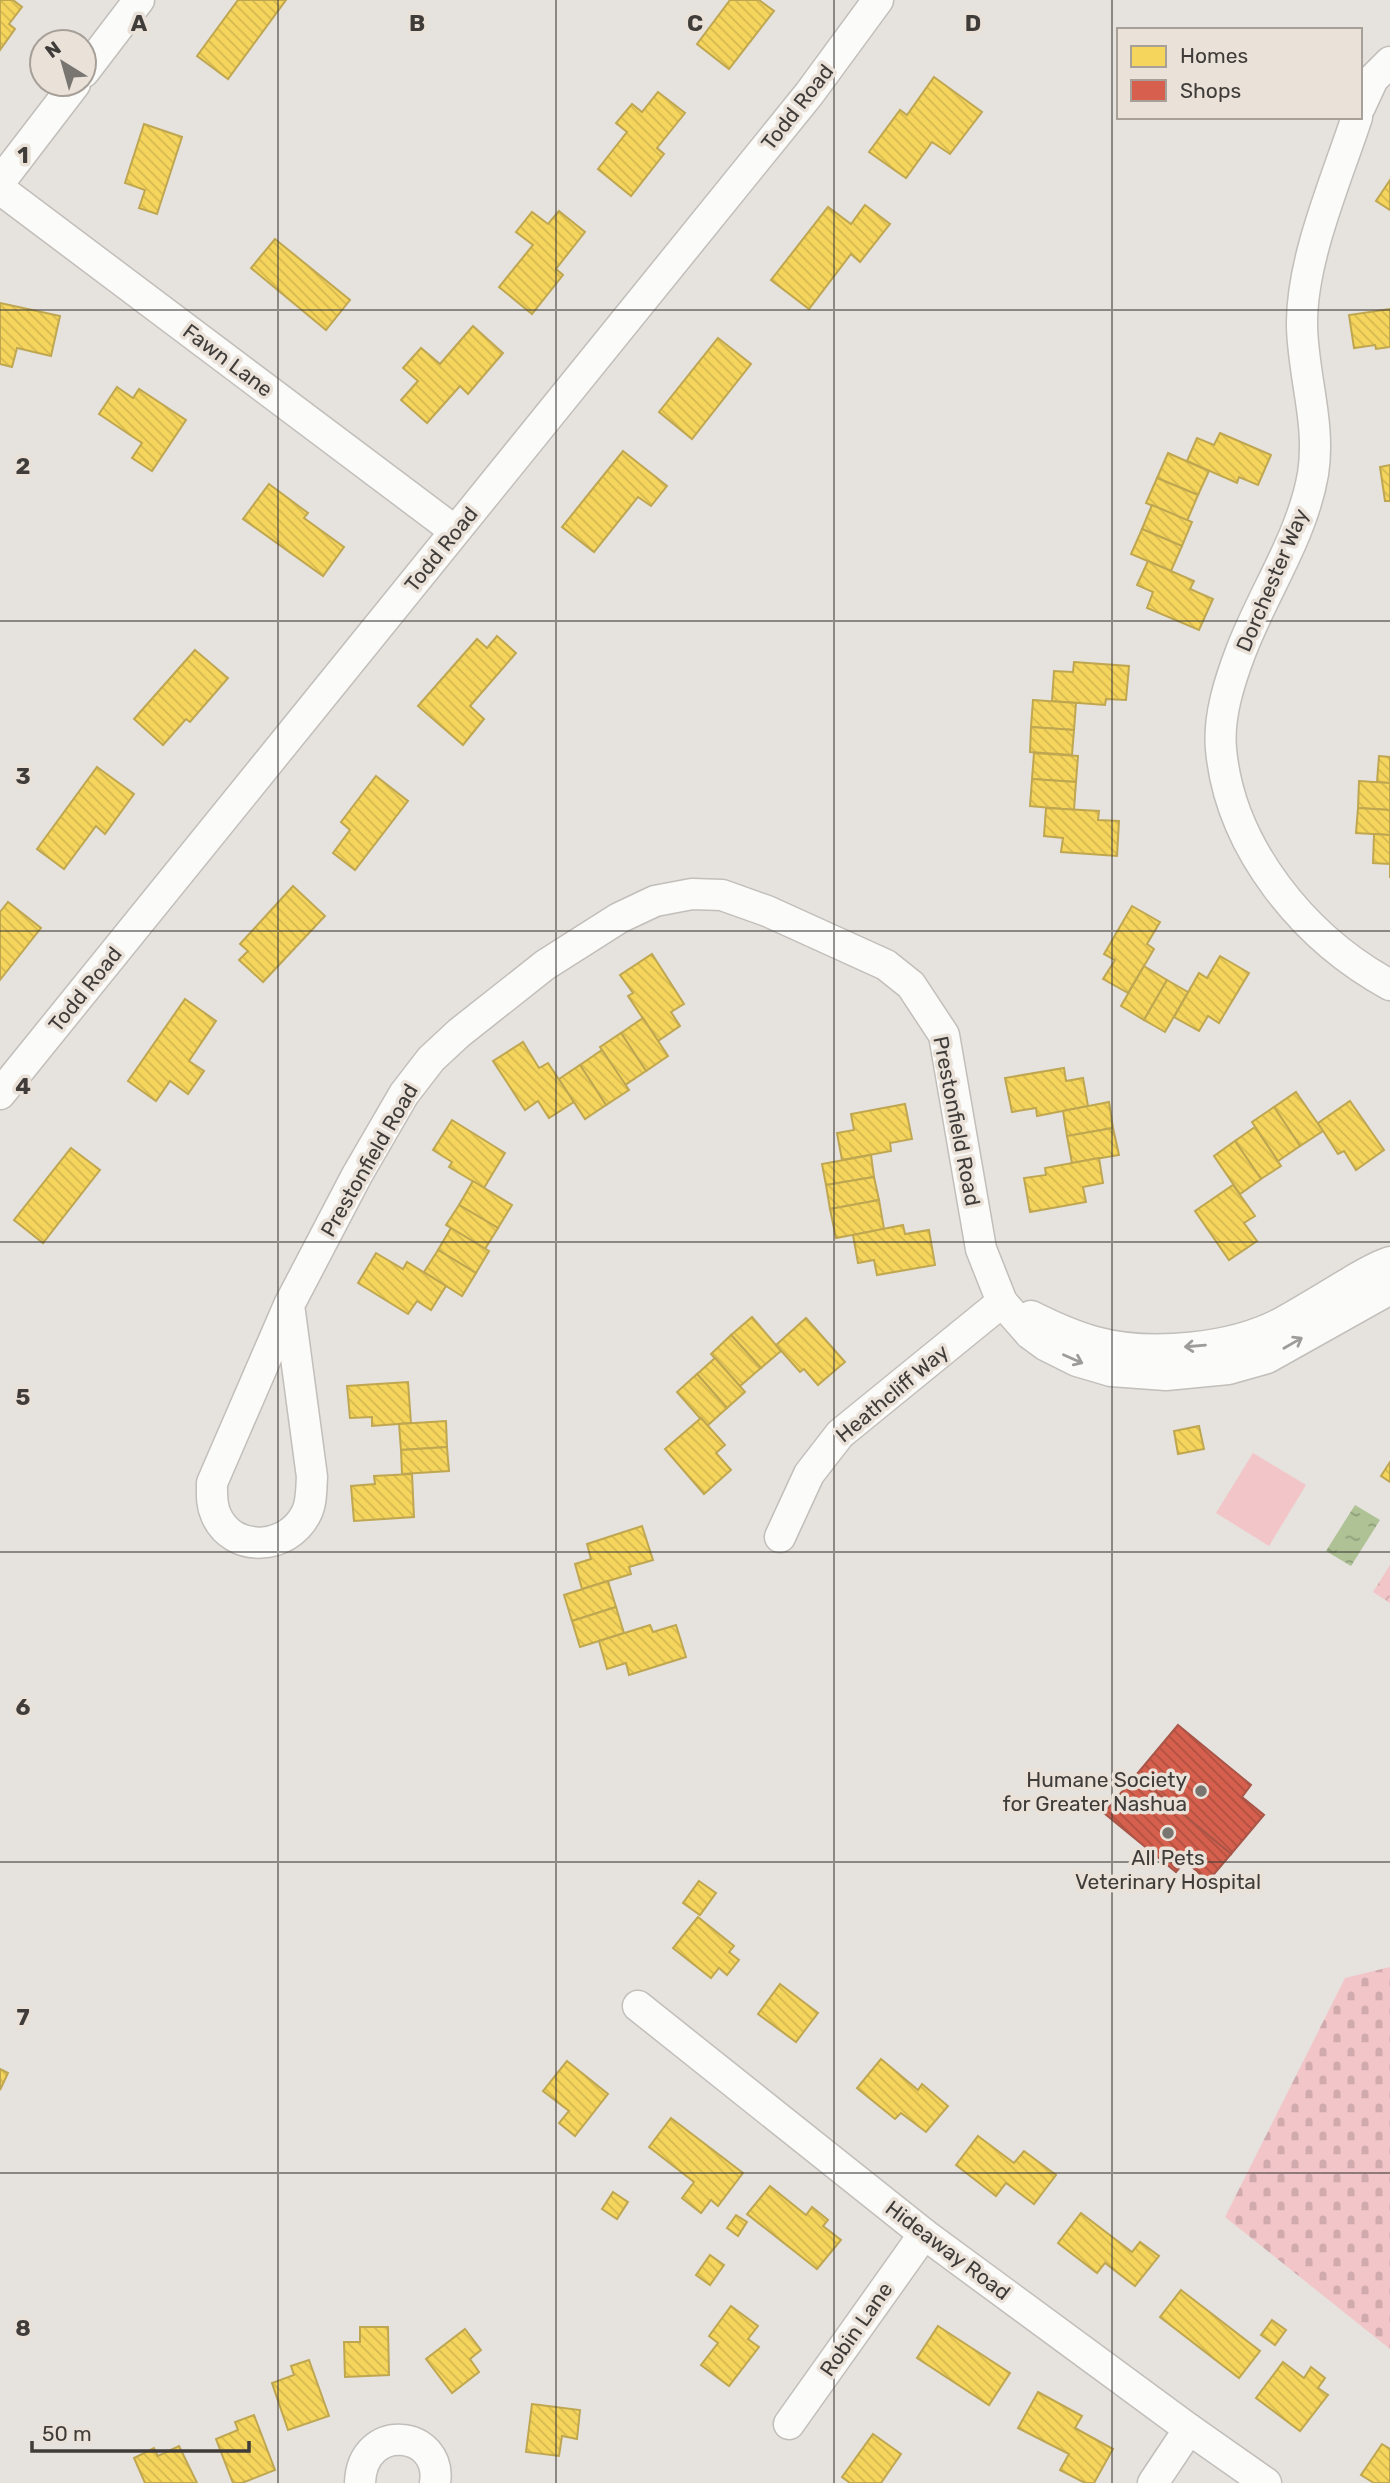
<svg xmlns="http://www.w3.org/2000/svg" width="1390" height="2483" viewBox="0 0 1390 2483" font-family="Rubik,sans-serif">
	<style>
		.cemetery { fill: url(#cemetery-stones) }
		.park { fill: url(#park-crowns) }
		.pitch { fill: #f2c5c8 }
		.water { fill: url(#water-ripples) }
		.homes { fill: url(#homes-back-hatch); stroke: #bfa752; stroke-width: 2 }
		.shops { fill: url(#shops-back-hatch); stroke: #a95547; stroke-width: 2 }
		.lines { fill: none; stroke-linecap: round; stroke-linejoin: round }
		.minor-casing { stroke: #c2beba; stroke-width: 33 }
		.minor { stroke: #fbfbfa; stroke-width: 30 }
		.oneway { stroke: #9d9c9a }
		.grid { fill: none; stroke: #3f3c39; stroke-width: 2; stroke-opacity: 0.55 }
		.poi-dot { fill: #797672; stroke: #eae2d9; stroke-width: 2.5 }
		.labels { text-anchor: middle; dominant-baseline: central; stroke-width: 7; stroke-linejoin: round; paint-order: stroke }
		.street-label { font-size: 21px; fill: #3f3c39; stroke: #eae2d9 }
		.poi-label { font-size: 21px; fill: #3f3c39; stroke: #eae2d9; text-anchor: end }
		.grid-label { font-size: 23px; text-anchor: middle; font-weight: bold; fill: #3f3c39; stroke: #eae2d9; stroke-width: 7; stroke-linejoin: round; paint-order: stroke }
	</style>
	<defs>
		<pattern id="cemetery-stones" width="16" height="16" patternUnits="userSpaceOnUse" patternTransform="scale(1.75)"><rect width="16" height="16" fill="#f2c5c8"/><path d="M2 7V4a2 2 0 0 1 4 0v3zM10 15v-3a2 2 0 0 1 4 0v3z" fill="#d1aaad"/></pattern>
		<pattern id="park-crowns" width="20" height="18" patternUnits="userSpaceOnUse" patternTransform="scale(1.75)"><rect width="20" height="18" fill="#f2c5c8"/><path d="M2 6a3 3 0 1 1 6 0M12 15a3 3 0 1 1 6 0" fill="none" stroke="#d1aaad"/></pattern>
		<pattern id="water-ripples" width="26" height="14" patternUnits="userSpaceOnUse" patternTransform="scale(1.75)"><rect width="26" height="14" fill="#aec295"/><path d="M2 4q2-2 4 0t4 0M15 11q2-2 4 0t4 0" fill="none" stroke="#8f9f7b"/></pattern>
		<pattern id="homes-back-hatch" width="6" height="6" patternUnits="userSpaceOnUse" patternTransform="scale(1.75)"><rect width="6" height="6" fill="#f6d55c"/><path d="M-1 5l2 2M0 0l6 6M5-1l2 2" fill="none" stroke="#d4b851"/></pattern>
		<pattern id="shops-back-hatch" width="6" height="6" patternUnits="userSpaceOnUse" patternTransform="scale(1.75)"><rect width="6" height="6" fill="#d6604d"/><path d="M-1 5l2 2M0 0l6 6M5-1l2 2" fill="none" stroke="#af5041"/></pattern>
	</defs>
	<rect width="100%" height="100%" fill="#e6e2dd"/>
	<path class="cemetery" d="M 1390,1967 L 1390,2349 L 1225,2217 L 1345,1978 Z"/>
	<path class="park" d="M 1390,1565 L 1390,1603 L 1373,1592 Z"/>
	<path class="pitch" d="M 1253,1453 L 1306,1485 L 1269,1546 L 1216,1513 Z"/>
	<path class="water" d="M 1355,1505 L 1380,1520 L 1351,1566 L 1326,1551 Z"/>
	<g class="homes">
		<path d="M 0,0 L 13,0 L 22,7 L 9,24 L 15,29 L 0,50 Z"/>
		<path d="M 238,0 L 286,0 L 228,79 L 197,56 Z"/>
		<path d="M 730,0 L 759,0 L 774,11 L 729,69 L 697,44 Z"/>
		<path d="M 934,77 L 982,112 L 950,154 L 932,142 L 906,178 L 869,152 L 900,110 L 907,115 Z"/>
		<path d="M 658,92 L 685,113 L 657,148 L 664,154 L 631,196 L 598,169 L 627,132 L 616,123 L 632,104 L 642,112 Z"/>
		<path d="M 144,124 L 182,137 L 157,214 L 139,208 L 145,190 L 125,183 Z"/>
		<path d="M 1390,180 L 1390,210 L 1376,201 Z"/>
		<path d="M 865,205 L 890,224 L 860,262 L 851,254 L 809,309 L 771,280 L 828,207 L 851,224 Z"/>
		<path d="M 559,211 L 585,232 L 556,269 L 563,275 L 532,314 L 499,287 L 533,245 L 516,232 L 532,212 L 548,224 Z"/>
		<path d="M 275,239 L 350,300 L 326,330 L 251,268 Z"/>
		<path d="M 0,303 L 60,316 L 51,356 L 17,348 L 12,367 L 0,364 Z"/>
		<path d="M 1390,309 L 1390,347 L 1376,349 L 1375,345 L 1354,348 L 1349,315 Z"/>
		<path d="M 473,326 L 503,353 L 468,394 L 460,386 L 427,423 L 401,400 L 418,381 L 403,368 L 421,348 L 440,364 Z"/>
		<path d="M 718,338 L 751,364 L 692,439 L 659,412 Z"/>
		<path d="M 117,387 L 133,398 L 139,389 L 186,420 L 152,471 L 132,458 L 142,443 L 99,414 Z"/>
		<path d="M 1220,433 L 1271,455 L 1258,485 L 1239,477 L 1237,483 L 1187,461 L 1197,438 L 1214,445 Z"/>
		<path d="M 623,451 L 667,486 L 651,506 L 638,497 L 594,552 L 562,527 Z"/>
		<path d="M 1168,453 L 1209,471 L 1198,495 L 1157,478 Z"/>
		<path d="M 1390,465 L 1390,501 L 1385,501 L 1380,467 Z"/>
		<path d="M 1157,478 L 1198,495 L 1187,521 L 1146,503 Z"/>
		<path d="M 269,484 L 308,513 L 304,518 L 344,547 L 323,576 L 243,519 Z"/>
		<path d="M 1152,505 L 1192,522 L 1182,546 L 1142,529 Z"/>
		<path d="M 1142,529 L 1182,546 L 1171,571 L 1131,554 Z"/>
		<path d="M 1148,561 L 1194,581 L 1190,589 L 1213,599 L 1199,630 L 1147,608 L 1153,592 L 1137,585 Z"/>
		<path d="M 497,636 L 516,653 L 470,706 L 484,719 L 463,745 L 418,706 L 477,639 L 487,648 Z"/>
		<path d="M 195,650 L 228,678 L 190,722 L 186,719 L 163,745 L 134,719 Z"/>
		<path d="M 1074,662 L 1129,666 L 1126,700 L 1106,699 L 1105,705 L 1052,701 L 1054,671 L 1073,672 Z"/>
		<path d="M 1033,700 L 1076,703 L 1074,730 L 1031,727 Z"/>
		<path d="M 1031,727 L 1074,730 L 1072,755 L 1030,752 Z"/>
		<path d="M 1034,753 L 1078,756 L 1076,782 L 1032,779 Z"/>
		<path d="M 1379,756 L 1390,757 L 1390,783 L 1377,782 Z"/>
		<path d="M 97,767 L 134,794 L 105,834 L 96,826 L 64,869 L 37,849 Z"/>
		<path d="M 376,776 L 408,801 L 355,870 L 333,853 L 350,830 L 341,822 Z"/>
		<path d="M 1032,779 L 1076,782 L 1074,810 L 1030,806 Z"/>
		<path d="M 1359,781 L 1390,783 L 1390,810 L 1358,808 Z"/>
		<path d="M 1046,808 L 1099,811 L 1098,820 L 1119,821 L 1117,856 L 1061,852 L 1063,838 L 1044,836 Z"/>
		<path d="M 1358,808 L 1390,810 L 1390,835 L 1356,833 Z"/>
		<path d="M 1374,834 L 1390,835 L 1390,878 L 1390,864 L 1373,863 Z"/>
		<path d="M 293,886 L 325,916 L 263,982 L 239,960 L 248,951 L 240,944 Z"/>
		<path d="M 8,902 L 41,928 L 0,980 L 0,912 Z"/>
		<path d="M 1132,906 L 1160,922 L 1147,944 L 1154,949 L 1128,993 L 1103,979 L 1115,960 L 1104,954 Z"/>
		<path d="M 652,954 L 684,1004 L 671,1012 L 680,1026 L 658,1041 L 628,996 L 633,993 L 620,975 Z"/>
		<path d="M 1220,956 L 1249,973 L 1219,1023 L 1208,1016 L 1199,1031 L 1174,1017 L 1199,973 L 1207,978 Z"/>
		<path d="M 1144,966 L 1167,980 L 1144,1020 L 1121,1006 Z"/>
		<path d="M 1167,980 L 1188,992 L 1165,1032 L 1144,1020 Z"/>
		<path d="M 185,999 L 216,1021 L 189,1061 L 204,1071 L 188,1094 L 170,1081 L 156,1101 L 128,1081 Z"/>
		<path d="M 643,1018 L 668,1056 L 646,1071 L 621,1033 Z"/>
		<path d="M 621,1033 L 646,1071 L 625,1085 L 600,1047 Z"/>
		<path d="M 523,1042 L 539,1068 L 548,1063 L 574,1102 L 549,1118 L 538,1101 L 525,1110 L 493,1061 Z"/>
		<path d="M 602,1050 L 629,1090 L 606,1105 L 580,1065 Z"/>
		<path d="M 580,1065 L 606,1105 L 585,1119 L 559,1079 Z"/>
		<path d="M 1064,1068 L 1066,1081 L 1083,1078 L 1088,1106 L 1037,1116 L 1036,1108 L 1012,1112 L 1005,1078 Z"/>
		<path d="M 1296,1092 L 1323,1131 L 1300,1146 L 1274,1107 Z"/>
		<path d="M 1350,1101 L 1384,1150 L 1356,1170 L 1344,1151 L 1338,1154 L 1318,1123 Z"/>
		<path d="M 1109,1102 L 1113,1128 L 1067,1136 L 1063,1111 Z"/>
		<path d="M 905,1104 L 912,1139 L 890,1143 L 891,1151 L 842,1160 L 837,1133 L 854,1130 L 851,1114 Z"/>
		<path d="M 1274,1107 L 1300,1146 L 1278,1161 L 1252,1122 Z"/>
		<path d="M 452,1120 L 505,1153 L 484,1188 L 449,1167 L 452,1162 L 433,1150 Z"/>
		<path d="M 1255,1127 L 1281,1166 L 1261,1179 L 1235,1141 Z"/>
		<path d="M 1113,1128 L 1119,1155 L 1072,1163 L 1067,1136 Z"/>
		<path d="M 1235,1141 L 1261,1179 L 1240,1194 L 1214,1156 Z"/>
		<path d="M 71,1148 L 100,1170 L 43,1243 L 14,1220 Z"/>
		<path d="M 871,1155 L 874,1177 L 826,1185 L 822,1164 Z"/>
		<path d="M 1099,1158 L 1103,1183 L 1083,1187 L 1086,1202 L 1030,1212 L 1024,1178 L 1046,1175 L 1045,1168 Z"/>
		<path d="M 874,1177 L 879,1200 L 830,1209 L 826,1185 Z"/>
		<path d="M 473,1181 L 512,1205 L 498,1228 L 459,1205 Z"/>
		<path d="M 1233,1185 L 1255,1216 L 1244,1223 L 1257,1241 L 1229,1260 L 1195,1211 Z"/>
		<path d="M 879,1200 L 884,1229 L 836,1238 L 830,1209 Z"/>
		<path d="M 459,1205 L 498,1228 L 485,1249 L 446,1225 Z"/>
		<path d="M 903,1225 L 905,1234 L 929,1230 L 935,1265 L 877,1275 L 874,1260 L 858,1263 L 853,1235 Z"/>
		<path d="M 451,1228 L 489,1251 L 476,1273 L 438,1250 Z"/>
		<path d="M 438,1250 L 476,1273 L 462,1296 L 424,1272 Z"/>
		<path d="M 376,1253 L 403,1269 L 407,1262 L 446,1286 L 431,1310 L 417,1301 L 408,1314 L 358,1283 Z"/>
		<path d="M 752,1317 L 781,1351 L 761,1368 L 731,1335 Z"/>
		<path d="M 806,1318 L 845,1362 L 818,1385 L 804,1369 L 800,1372 L 776,1345 Z"/>
		<path d="M 731,1335 L 761,1368 L 740,1386 L 711,1354 Z"/>
		<path d="M 715,1358 L 745,1392 L 727,1408 L 697,1374 Z"/>
		<path d="M 697,1374 L 727,1408 L 707,1426 L 677,1392 Z"/>
		<path d="M 408,1382 L 411,1423 L 372,1426 L 372,1417 L 350,1418 L 347,1386 Z"/>
		<path d="M 701,1418 L 725,1445 L 716,1453 L 731,1470 L 704,1494 L 665,1449 Z"/>
		<path d="M 446,1421 L 447,1447 L 401,1450 L 399,1424 Z"/>
		<path d="M 1199,1426 L 1204,1449 L 1178,1454 L 1174,1431 Z"/>
		<path d="M 447,1447 L 449,1471 L 402,1474 L 401,1450 Z"/>
		<path d="M 1390,1462 L 1390,1482 L 1381,1476 Z"/>
		<path d="M 412,1474 L 414,1517 L 354,1521 L 351,1486 L 375,1484 L 374,1476 Z"/>
		<path d="M 642,1526 L 653,1560 L 629,1567 L 631,1574 L 582,1589 L 575,1564 L 591,1559 L 587,1544 Z"/>
		<path d="M 608,1581 L 616,1607 L 572,1621 L 564,1595 Z"/>
		<path d="M 616,1607 L 624,1633 L 580,1647 L 572,1621 Z"/>
		<path d="M 650,1625 L 653,1632 L 676,1625 L 686,1657 L 629,1675 L 626,1663 L 607,1669 L 599,1641 Z"/>
		<path d="M 699,1881 L 716,1893 L 700,1915 L 683,1903 Z"/>
		<path d="M 698,1917 L 734,1946 L 729,1952 L 739,1960 L 727,1975 L 719,1968 L 711,1978 L 673,1948 Z"/>
		<path d="M 780,1984 L 818,2013 L 796,2042 L 758,2014 Z"/>
		<path d="M 881,2059 L 918,2090 L 922,2084 L 948,2106 L 926,2132 L 901,2113 L 895,2119 L 857,2088 Z"/>
		<path d="M 567,2061 L 608,2094 L 575,2136 L 559,2123 L 569,2111 L 543,2091 Z"/>
		<path d="M 0,2069 L 8,2073 L 0,2090 Z"/>
		<path d="M 671,2118 L 743,2173 L 718,2206 L 711,2200 L 701,2213 L 682,2198 L 694,2182 L 649,2147 Z"/>
		<path d="M 978,2136 L 1014,2163 L 1024,2151 L 1056,2175 L 1034,2204 L 1006,2183 L 996,2196 L 956,2165 Z"/>
		<path d="M 770,2186 L 806,2215 L 812,2207 L 828,2220 L 823,2226 L 841,2240 L 817,2269 L 747,2214 Z"/>
		<path d="M 613,2192 L 628,2202 L 617,2219 L 602,2209 Z"/>
		<path d="M 1081,2213 L 1132,2252 L 1140,2242 L 1159,2256 L 1135,2286 L 1105,2263 L 1097,2273 L 1058,2243 Z"/>
		<path d="M 736,2215 L 747,2222 L 738,2236 L 727,2228 Z"/>
		<path d="M 710,2255 L 724,2265 L 710,2285 L 696,2275 Z"/>
		<path d="M 1181,2290 L 1260,2351 L 1239,2378 L 1160,2317 Z"/>
		<path d="M 731,2306 L 758,2326 L 748,2339 L 759,2347 L 729,2386 L 701,2365 L 718,2343 L 709,2336 Z"/>
		<path d="M 1272,2320 L 1286,2330 L 1275,2345 L 1261,2335 Z"/>
		<path d="M 938,2326 L 1010,2373 L 989,2405 L 917,2358 Z"/>
		<path d="M 360,2327 L 388,2327 L 389,2375 L 345,2377 L 344,2342 L 360,2342 Z"/>
		<path d="M 465,2329 L 481,2350 L 470,2359 L 479,2372 L 452,2393 L 426,2359 Z"/>
		<path d="M 309,2360 L 329,2416 L 288,2430 L 272,2383 L 294,2375 L 291,2366 Z"/>
		<path d="M 1283,2362 L 1304,2378 L 1311,2367 L 1325,2378 L 1318,2388 L 1328,2395 L 1300,2431 L 1256,2398 Z"/>
		<path d="M 1038,2392 L 1082,2416 L 1075,2428 L 1113,2449 L 1094,2483 L 1085,2483 L 1060,2470 L 1069,2454 L 1018,2428 Z"/>
		<path d="M 532,2404 L 580,2410 L 577,2439 L 562,2436 L 559,2456 L 526,2452 Z"/>
		<path d="M 254,2415 L 275,2470 L 242,2483 L 233,2483 L 216,2439 L 238,2430 L 235,2422 Z"/>
		<path d="M 873,2434 L 901,2454 L 881,2483 L 850,2483 L 842,2477 Z"/>
		<path d="M 1382,2444 L 1390,2449 L 1390,2483 L 1374,2483 L 1361,2475 Z"/>
		<path d="M 179,2446 L 197,2483 L 145,2483 L 134,2458 L 154,2448 L 158,2456 Z"/>
	</g>
	<g class="shops">
		<path d="M 1178,1725 L 1251,1785 L 1242,1797 L 1264,1815 L 1231,1854 L 1136,1775 Z"/>
		<path d="M 1136,1775 L 1231,1854 L 1208,1881 L 1185,1861 L 1176,1872 L 1104,1813 Z"/>
	</g>
	<g class="lines">
		<g class="minor-casing">
			<g id="minor">
				<path d="M 84,72 L 139,0"/>
				<path d="M 1360,107 L 1373,79 L 1390,62"/>
				<path d="M 1357,117 C 1336,181 1301,260 1302,326 C 1303,376 1321,424 1313,474 C 1302,537 1264,591 1241,651 C 1230,680 1218,716 1221,749 C 1230,848 1304,938 1390,985"/>
				<path d="M 0,182 L 75,84"/>
				<path d="M 0,189 L 455,531"/>
				<path d="M 0,1094 L 809,94 L 878,0"/>
				<path d="M 289,1305 L 312,1477 C 311,1489 312,1503 306,1514 C 288,1550 233,1554 216,1515 C 211,1504 212,1494 212,1483 L 289,1305 L 357,1175 L 404,1094 L 431,1059 L 459,1033 L 545,965 L 619,918 L 655,901 L 692,894 L 722,895 L 767,911 L 886,965 L 911,985 L 944,1035 L 981,1249 L 1002,1302 L 1030,1334 L 1045,1345 L 1077,1361 L 1111,1371 L 1166,1375 L 1228,1369 L 1267,1358 L 1390,1289"/>
				<path d="M 1031,1316 C 1051,1326 1073,1336 1095,1342 C 1150,1357 1233,1349 1283,1322 C 1306,1309 1329,1295 1352,1281 C 1364,1274 1377,1266 1390,1262"/>
				<path d="M 780,1537 L 809,1474 L 840,1434 L 1002,1302"/>
				<path d="M 638,2006 L 924,2234 L 1189,2429 L 1266,2483"/>
				<path d="M 789,2424 L 924,2234"/>
				<path d="M 360,2483 C 362,2421 443,2430 435,2483"/>
				<path d="M 1153,2483 L 1189,2429"/>
			</g>
		</g>
		<use href="#minor" class="minor"/>
	</g>
	<defs><path id="oneway-shaft" d="M-6 0H5M1.5-3L5.5 0L1.5 3" fill="none" stroke-width="1.6" stroke-linecap="round" stroke-linejoin="round" transform="scale(1.75)"/></defs>
	<g class="oneway">
		<use href="#oneway-shaft" transform="translate(1293 1343) rotate(-30)"/>
		<use href="#oneway-shaft" transform="translate(1195 1346) rotate(175)"/>
		<use href="#oneway-shaft" transform="translate(1073 1359) rotate(24)"/>
	</g>
	<path class="grid" d="M 278,0 L 278,2483M 556,0 L 556,2483M 834,0 L 834,2483M 1112,0 L 1112,2483M 0,310 L 1390,310M 0,621 L 1390,621M 0,931 L 1390,931M 0,1242 L 1390,1242M 0,1552 L 1390,1552M 0,1862 L 1390,1862M 0,2173 L 1390,2173"/>
	<g class="poi-dot">
		<circle cx="1201" cy="1791" r="7"/>
		<circle cx="1168" cy="1833" r="7"/>
	</g>
	<g class="labels">
		<g class="street-label">
			<text transform="translate(797 107) rotate(-52)">Todd Road</text>
			<text transform="translate(228 360) rotate(37)">Fawn Lane</text>
			<text transform="translate(441 549) rotate(-51)">Todd Road</text>
			<text transform="translate(1272 580) rotate(-67)">Dorchester Way</text>
			<text transform="translate(85 989) rotate(-51)">Todd Road</text>
			<text transform="translate(957 1121) rotate(79)">Prestonfield Road</text>
			<text transform="translate(369 1160) rotate(-60)">Prestonfield Road</text>
			<text transform="translate(892 1393) rotate(-40)">Heathcliff Way</text>
			<text transform="translate(948 2250) rotate(37)">Hideaway Road</text>
			<text transform="translate(856 2329) rotate(-55)">Robin Lane</text>
		</g>
		<g class="poi-label">
			<text x="1187" y="1779">Humane Society<tspan x="1187" dy="24">for Greater Nashua</tspan></text>
			<text x="1168" y="1857" text-anchor="middle">All Pets<tspan x="1168" dy="24">Veterinary Hospital</tspan></text>
		</g>
	</g>
	<g class="grid-label">
		<text x="139" y="31">A</text>
		<text x="417" y="31">B</text>
		<text x="695" y="31">C</text>
		<text x="973" y="31">D</text>
		<text x="23" y="163">1</text>
		<text x="23" y="474">2</text>
		<text x="23" y="784">3</text>
		<text x="23" y="1094">4</text>
		<text x="23" y="1405">5</text>
		<text x="23" y="1715">6</text>
		<text x="23" y="2025">7</text>
		<text x="23" y="2336">8</text>
	</g>
	<rect x="1117" y="28" width="245" height="91" fill="#eae2d9" stroke="#a6a099" stroke-width="2"/>
	<rect x="1131" y="46" width="35" height="21" fill="#f6d55c" stroke="#a6a099" stroke-width="2"/>
	<text x="1180" y="63" font-size="21" fill="#3f3c39">Homes</text>
	<rect x="1131" y="80" width="35" height="21" fill="#d6604d" stroke="#a6a099" stroke-width="2"/>
	<text x="1180" y="98" font-size="21" fill="#3f3c39">Shops</text>
	<g transform="translate(63 63) rotate(323)"><circle r="33" fill="#eae2d9" stroke="#a6a099" stroke-width="2"/>
	<path d="M0-5L12 26L0 18L-12 26Z" fill="#797672"/>
	<text y="-10" font-size="19" font-weight="bold" text-anchor="middle" fill="#3f3c39">N</text>
	</g>
	<path d="M32 2441v10h217v-10" fill="none" stroke="#3f3c39" stroke-width="3.5"/>
	<text x="42" y="2441" font-size="21" fill="#3f3c39" stroke="#eae2d9" stroke-width="5" paint-order="stroke">50 m</text>
</svg>
